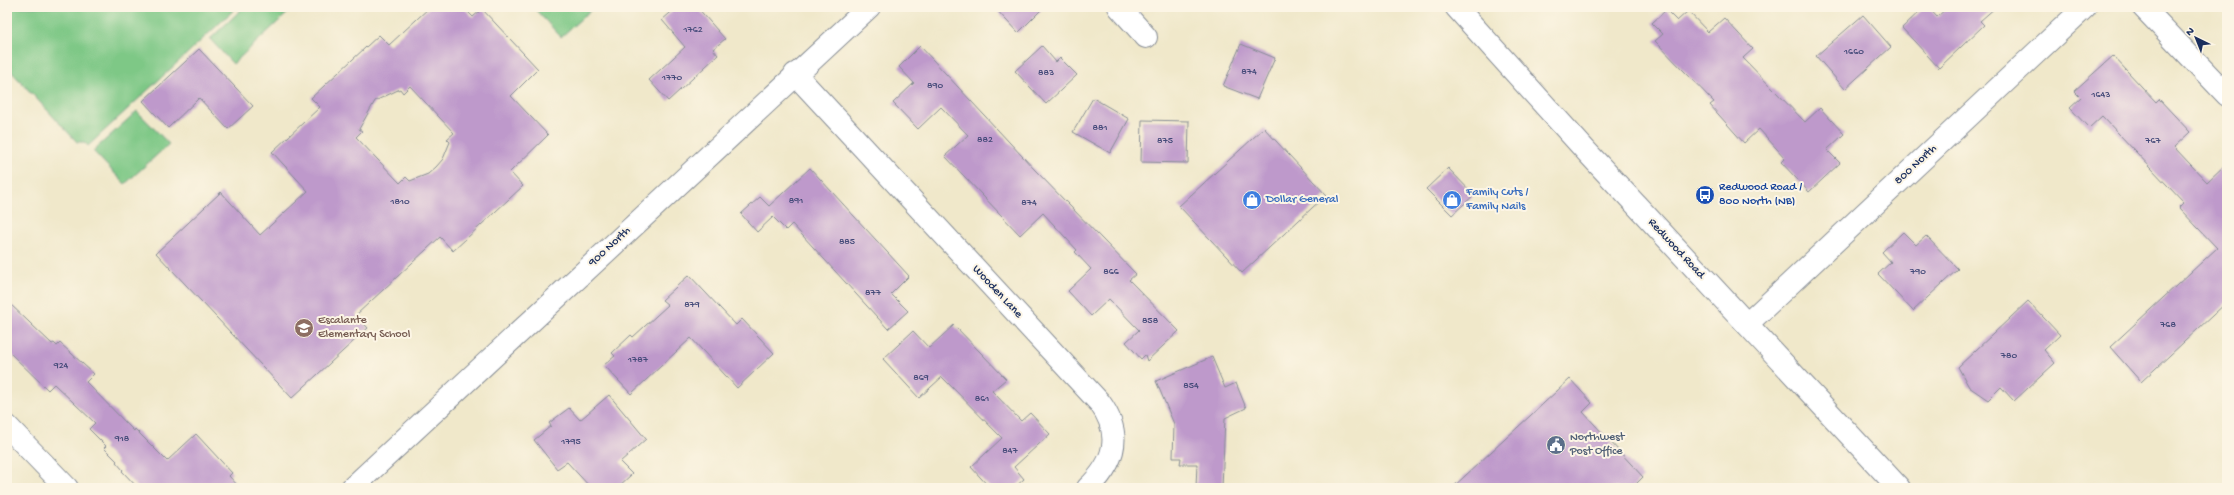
<svg xmlns="http://www.w3.org/2000/svg" width="2234" height="495" viewBox="0 0 2234 495" font-family="'Gochi Hand',sans-serif">
	<style>
		.green { fill: #7ec886; stroke: #4c7c72 }
		.building { fill: #be99cb; fill-rule: evenodd }
		.lines { fill: none; stroke-linecap: round; stroke-linejoin: round }
		.minor-casing { stroke: #868c94; stroke-width: 24 }
		.major-casing { stroke: #868c94; stroke-width: 24 }
		.minor { stroke: #fff; stroke-width: 22 }
		.major { stroke: #fff; stroke-width: 22 }
		.labels { text-anchor: middle; dominant-baseline: central; stroke-width: 4; stroke-linejoin: round; paint-order: stroke }
		.number-label { font-size: 10px; fill: #444a79 }
		.street-label { font-size: 12px; fill: #1b2f5e; stroke: #fcf5e5 }
		.transit-label { font-size: 12px; fill: #164399; stroke: #fcf5e5; text-anchor: start }
		.shop-label { font-size: 12px; fill: #366cbe; stroke: #fcf5e5; text-anchor: start }
		.education-label { font-size: 12px; fill: #785e54; stroke: #fcf5e5; text-anchor: start }
		.service-label { font-size: 12px; fill: #4e5e75; stroke: #fcf5e5; text-anchor: start }
	</style>
	<rect width="100%" height="100%" fill="#fcf5e5"/>
	<filter id="ink" filterUnits="userSpaceOnUse"><feTurbulence type="fractalNoise" baseFrequency=".025" numOctaves="2"/><feDisplacementMap in="SourceGraphic" scale="8" xChannelSelector="R" yChannelSelector="G"/><feConvolveMatrix kernelMatrix="1 2 1 2 8 2 1 2 1" color-interpolation-filters="sRGB"/></filter>
	<filter id="wash" filterUnits="userSpaceOnUse"><feTurbulence type="fractalNoise" baseFrequency=".012" numOctaves="4" result="noise"/><feDisplacementMap in="SourceGraphic" scale="16" xChannelSelector="R" yChannelSelector="G"/><feGaussianBlur stdDeviation="0.9" result="paint"/><feColorMatrix in="noise" values="0 0 0 0 0 0 0 0 0 0 0 0 0 0 0 0 0 1.4 0 .05"/><feComposite in="paint" operator="in"/></filter>
	<g filter="url(#wash)">
		<rect width="100%" height="100%" fill="#f0e8ca"/>
		<g class="green">
			<path d="M 7,7 L 237,7 L 88,146 L 84,142 L 77,142 L 7,67 Z"/>
			<path d="M 244,7 L 294,7 L 233,64 L 210,39 Z"/>
			<path d="M 533,7 L 594,7 L 561,37 Z"/>
			<path d="M 137,111 L 169,144 L 125,184 L 93,151 Z"/>
		</g>
		<g id="blocks">
			<g class="building">
				<path d="M 430,7 L 463,7 L 473,17 L 482,9 L 538,69 L 511,96 L 548,135 L 510,172 L 523,186 L 453,251 L 440,237 L 356,315 L 368,328 L 292,398 L 156,253 L 221,192 L 260,235 L 308,191 L 272,152 L 320,107 L 311,98 L 379,35 L 389,45 ZM 410,86 L 454,133 L 447,139 L 450,142 L 443,159 L 436,167 L 428,174 L 410,181 L 406,177 L 400,183 L 356,137 L 362,131 L 359,129 L 375,101 L 400,89 L 403,93 Z"/>
				<path d="M 677,7 L 697,7 L 725,39 L 713,49 L 718,55 L 668,101 L 649,80 L 685,47 L 662,20 Z"/>
				<path d="M 994,7 L 1044,7 L 1018,33 Z"/>
				<path d="M 1924,7 L 1928,7 L 1937,17 L 1948,7 L 1996,7 L 1980,21 L 1984,25 L 1939,68 L 1902,28 Z"/>
				<path d="M 1666,10 L 1677,21 L 1688,11 L 1708,32 L 1724,18 L 1753,49 L 1743,58 L 1805,122 L 1820,108 L 1844,134 L 1827,150 L 1840,163 L 1809,192 L 1781,162 L 1785,158 L 1759,129 L 1744,143 L 1710,105 L 1714,102 L 1655,41 L 1663,34 L 1652,23 Z"/>
				<path d="M 1863,15 L 1891,47 L 1845,89 L 1816,56 Z"/>
				<path d="M 1241,44 L 1275,58 L 1257,99 L 1223,86 Z"/>
				<path d="M 920,46 L 1035,170 L 1136,274 L 1129,280 L 1179,331 L 1147,361 L 1145,355 L 1141,359 L 1126,342 L 1139,330 L 1109,299 L 1091,316 L 1068,291 L 1091,269 L 1075,252 L 1077,250 L 1043,213 L 1020,235 L 945,156 L 968,135 L 941,107 L 918,129 L 893,103 L 914,83 L 899,67 Z"/>
				<path d="M 1042,46 L 1056,62 L 1060,58 L 1077,75 L 1046,104 L 1015,71 Z"/>
				<path d="M 199,49 L 253,106 L 228,129 L 199,98 L 168,128 L 143,101 Z"/>
				<path d="M 2113,56 L 2156,102 L 2159,99 L 2190,132 L 2174,147 L 2207,182 L 2227,163 L 2227,302 L 2141,382 L 2110,347 L 2217,248 L 2179,208 L 2184,203 L 2102,116 L 2089,128 L 2070,108 L 2081,98 L 2074,91 Z"/>
				<path d="M 1093,98 L 1129,119 L 1110,153 L 1073,132 Z"/>
				<path d="M 1142,120 L 1189,121 L 1188,163 L 1141,162 Z"/>
				<path d="M 1264,128 L 1326,195 L 1242,273 L 1179,206 Z"/>
				<path d="M 810,168 L 909,276 L 891,294 L 908,311 L 888,329 L 792,224 L 786,230 L 773,217 L 757,232 L 741,214 L 760,197 L 769,206 Z"/>
				<path d="M 1448,168 L 1474,195 L 1452,215 L 1426,189 Z"/>
				<path d="M 1903,232 L 1916,245 L 1926,236 L 1958,269 L 1913,311 L 1878,274 L 1891,262 L 1882,252 Z"/>
				<path d="M 689,275 L 736,325 L 742,319 L 774,353 L 737,388 L 691,338 L 631,394 L 604,365 L 615,356 L 612,353 L 631,335 L 633,337 L 668,305 L 662,300 Z"/>
				<path d="M 7,301 L 52,344 L 54,343 L 57,346 L 60,343 L 94,374 L 86,382 L 134,431 L 135,429 L 167,461 L 196,434 L 232,473 L 229,476 L 240,488 L 138,488 L 122,471 L 123,470 L 116,462 L 117,461 L 104,448 L 106,446 L 89,429 L 95,423 L 54,384 L 48,390 L 7,350 Z"/>
				<path d="M 2028,301 L 2060,335 L 2044,350 L 2055,363 L 2014,401 L 2001,387 L 1988,400 L 1969,387 L 1958,367 Z"/>
				<path d="M 954,325 L 1006,379 L 992,391 L 1021,421 L 1030,413 L 1050,434 L 1014,467 L 1024,479 L 1014,488 L 990,488 L 971,467 L 1002,438 L 942,377 L 919,398 L 883,359 L 913,331 L 929,348 Z"/>
				<path d="M 1212,357 L 1225,388 L 1236,383 L 1246,408 L 1225,418 L 1222,488 L 1196,487 L 1197,464 L 1180,464 L 1181,458 L 1173,458 L 1174,424 L 1156,381 Z"/>
				<path d="M 1570,379 L 1592,403 L 1583,412 L 1643,477 L 1632,488 L 1452,488 Z"/>
				<path d="M 609,395 L 646,439 L 620,462 L 632,474 L 617,488 L 591,488 L 567,462 L 557,469 L 534,440 L 551,426 L 549,423 L 569,408 L 580,420 Z"/>
			</g>
		</g>
	</g>
	<g filter="url(#ink)">
		<use href="#blocks" fill-opacity="0" stroke="#868c94" stroke-width="1"/>
		<g class="lines">
			<g class="minor-casing">
				<g id="minor">
					<path d="M 1119,7 L 1146,37"/>
					<path d="M 2143,7 L 2227,95"/>
					<path d="M 795,74 L 1100,403 C 1123,435 1115,462 1088,488"/>
					<path d="M 1747,324 L 2085,7"/>
					<path d="M 7,426 L 67,488"/>
					<path d="M 352,488 L 869,7"/>
				</g>
			</g>
			<g class="major-casing">
				<path id="major" d="M 1456,7 L 1587,152 L 1899,488"/>
			</g>
			<use href="#minor" class="minor"/>
			<use href="#major" class="major"/>
		</g>
	</g>
	<defs>
		<g id="bus-disc" transform="scale(1)"><circle r="9.5" fill="#1a4fb4" stroke="#fcf5e5"/><path d="M-5-6H5V4H4V6H2V4H-2V6H-4V4H-5ZM-3.5-4V0h7V-4ZM-3.5 1.2v1.5H-2V1.2ZM2 1.2v1.5H3.5V1.2Z" fill="#fff"/></g>
		<g id="shop-disc" transform="scale(1)"><circle r="9.5" fill="#3f7fe0" stroke="#fcf5e5"/><path d="M-5-2.5h2.3a2.7 3.5 0 0 1 5.4 0H5L5.5 6h-11ZM-1.5-2.5h3a1.5 2.3 0 0 0-3 0Z" fill="#fff"/></g>
		<g id="school-disc" transform="scale(1)"><circle r="9.5" fill="#8d6e63" stroke="#fcf5e5"/><path d="M0-5L7-2L0 1L-7-2ZM-4 1L0 2.5L4 1V4Q0 6-4 4Z" fill="#fff"/></g>
		<g id="civic-disc" transform="scale(1)"><circle r="9.5" fill="#5c6f8a" stroke="#fcf5e5"/><path d="M-.6-6.5H3V-4.5H.6V-3L4-1V1h2V6H-6V1h2V-1L-.6-3ZM-1.2 2.5V6h2.4V2.5Z" fill="#fff"/></g>
	</defs>
	<g fill-rule="evenodd">
		<use href="#bus-disc" x="1705" y="195"/>
		<use href="#shop-disc" x="1252" y="200"/>
		<use href="#shop-disc" x="1452" y="200"/>
		<use href="#school-disc" x="304" y="328"/>
		<use href="#civic-disc" x="1556" y="445"/>
	</g>
	<g class="labels">
		<g class="number-label">
			<text x="693" y="30">1762</text>
			<text x="1854" y="52">1660</text>
			<text x="1249" y="72">874</text>
			<text x="1046" y="73">883</text>
			<text x="672" y="78">1770</text>
			<text x="935" y="86">890</text>
			<text x="2101" y="95">1643</text>
			<text x="1100" y="128">881</text>
			<text x="985" y="140">882</text>
			<text x="1165" y="141">875</text>
			<text x="2153" y="141">767</text>
			<text x="796" y="201">891</text>
			<text x="400" y="202">1810</text>
			<text x="1029" y="203">874</text>
			<text x="847" y="242">885</text>
			<text x="1111" y="272">866</text>
			<text x="1918" y="272">790</text>
			<text x="873" y="293">877</text>
			<text x="692" y="305">879</text>
			<text x="1150" y="321">858</text>
			<text x="2168" y="325">768</text>
			<text x="2009" y="356">780</text>
			<text x="638" y="360">1787</text>
			<text x="61" y="366">924</text>
			<text x="921" y="378">869</text>
			<text x="1191" y="386">854</text>
			<text x="982" y="399">861</text>
			<text x="122" y="439">918</text>
			<text x="571" y="442">1795</text>
			<text x="1010" y="451">847</text>
		</g>
		<g class="street-label">
			<text transform="translate(1916 165) rotate(-43)">800 North</text>
			<text transform="translate(610 247) rotate(-43)">900 North</text>
			<text transform="translate(1676 249) rotate(47)">Redwood Road</text>
			<text transform="translate(997 292) rotate(47)">Wooden Lane</text>
		</g>
		<g class="transit-label">
			<text x="1719" y="188">Redwood Road /<tspan x="1719" dy="14">800 North (NB)</tspan></text>
		</g>
		<g class="shop-label">
			<text x="1466" y="193">Family Cuts /<tspan x="1466" dy="14">Family Nails</tspan></text>
			<text x="1266" y="200">Dollar General</text>
		</g>
		<g class="education-label">
			<text x="318" y="321">Escalante<tspan x="318" dy="14">Elementary School</tspan></text>
		</g>
		<g class="service-label">
			<text x="1570" y="438">Northwest<tspan x="1570" dy="14">Post Office</tspan></text>
		</g>
	</g>
	<rect width="2234" height="495" fill="none" stroke="#fcf5e5" stroke-width="24"/>
	<g transform="translate(2196 38) rotate(317)" stroke="#fcf5e5" stroke-width="3" paint-order="stroke">
	<path d="M0-3L7 15L0 10L-7 15Z" fill="#1b2f5e"/>
	<text y="-6" font-size="11" font-weight="bold" text-anchor="middle" fill="#1b2f5e">N</text>
	</g>
</svg>
